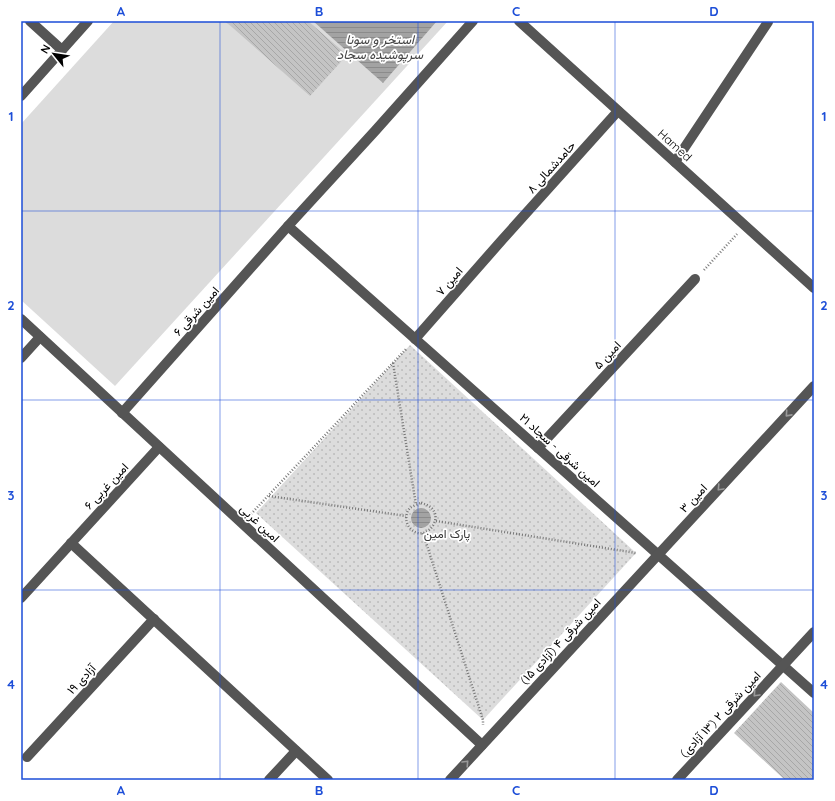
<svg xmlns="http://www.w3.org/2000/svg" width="835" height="801" viewBox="0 0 835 801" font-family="Quicksand,Vazirmatn,sans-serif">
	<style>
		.green { fill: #dcdcdc }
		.park { fill: url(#park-dots) }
		.water { fill: url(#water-rules) }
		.building { fill: url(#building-back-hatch) }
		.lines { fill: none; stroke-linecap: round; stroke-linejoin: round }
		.path { stroke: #777; stroke-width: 2.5; stroke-dasharray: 1 2; stroke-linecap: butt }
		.minor { stroke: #555; stroke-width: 10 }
		.oneway { stroke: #999 }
		.grid { fill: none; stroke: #1d4ed8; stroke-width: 1; stroke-opacity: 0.55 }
		.labels { text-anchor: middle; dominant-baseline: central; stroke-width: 3.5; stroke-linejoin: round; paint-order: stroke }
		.street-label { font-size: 12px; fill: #000; stroke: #fff }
		.park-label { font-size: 12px; fill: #333; stroke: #fff }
		.water-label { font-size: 13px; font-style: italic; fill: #444; stroke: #fff }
		.neatline { fill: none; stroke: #1d4ed8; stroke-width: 1.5 }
		.grid-label { font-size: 13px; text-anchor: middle; font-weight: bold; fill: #1d4ed8 }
	</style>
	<defs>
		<pattern id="park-dots" width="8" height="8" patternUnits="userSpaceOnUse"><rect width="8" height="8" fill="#dcdcdc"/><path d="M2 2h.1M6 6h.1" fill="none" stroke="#bbb" stroke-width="1.8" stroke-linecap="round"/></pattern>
		<pattern id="water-rules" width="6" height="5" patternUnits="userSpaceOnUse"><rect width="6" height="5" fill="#a3a3a3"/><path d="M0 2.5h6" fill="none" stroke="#8b8b8b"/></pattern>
		<pattern id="building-back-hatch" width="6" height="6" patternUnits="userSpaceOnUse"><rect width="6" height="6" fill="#c4c4c4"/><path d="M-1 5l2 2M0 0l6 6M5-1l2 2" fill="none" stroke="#a7a7a7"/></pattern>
	</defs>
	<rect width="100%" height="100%" fill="#fff"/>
	<path class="green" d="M 114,21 L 448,21 L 115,386 L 21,300 L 21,124 Z"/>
	<path class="park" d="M 410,345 L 636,553 L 483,720 L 256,513 Z"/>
	<g class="water">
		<path d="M 313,21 L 437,21 L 383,83 Z"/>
		<circle cx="421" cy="518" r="10"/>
	</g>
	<g class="building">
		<path d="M 225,21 L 308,21 L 347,55 L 310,96 Z"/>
		<path d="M 781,682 L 814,713 L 814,766 L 813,771 L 814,780 L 785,780 L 734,733 Z"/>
	</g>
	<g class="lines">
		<g class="path">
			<path d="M 704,270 L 737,234"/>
			<path d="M 393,363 L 416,505"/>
			<path d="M 269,496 L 406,516"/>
			<path d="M 421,503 C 452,510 426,547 410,528 C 405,523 405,513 410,508 C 413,506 418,504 421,503 Z"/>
			<path d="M 251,514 L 407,348"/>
			<path d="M 436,521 L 636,553"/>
			<path d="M 423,533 L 483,720 L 483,725"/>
		</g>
		<g class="minor">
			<path d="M 30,21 L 62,50"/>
			<path d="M 519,21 L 814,288"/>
			<path d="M 21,96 L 88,21"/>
			<path d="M 675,162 L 768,22"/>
			<path d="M 288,226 L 814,693"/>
			<path d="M 21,319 L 482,745"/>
			<path d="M 415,339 L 502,240 L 618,111"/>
			<path d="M 21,358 L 40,337"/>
			<path d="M 122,413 L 288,226 L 375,131 L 473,21"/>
			<path d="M 538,448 L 695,279"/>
			<path d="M 71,543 L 328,780"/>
			<path d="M 21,598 L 159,447"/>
			<path d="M 27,757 L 154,619"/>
			<path d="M 269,780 L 296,751"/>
			<path d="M 450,780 L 814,386"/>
			<path d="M 677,780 L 814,632"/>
		</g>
	</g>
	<defs><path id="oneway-chevron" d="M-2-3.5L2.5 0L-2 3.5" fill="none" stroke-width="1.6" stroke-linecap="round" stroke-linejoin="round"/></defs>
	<g class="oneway">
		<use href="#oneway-chevron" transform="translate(788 414) rotate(132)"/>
		<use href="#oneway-chevron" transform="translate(720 488) rotate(133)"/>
		<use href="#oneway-chevron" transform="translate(756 694) rotate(133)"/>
		<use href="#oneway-chevron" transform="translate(466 763) rotate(-47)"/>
	</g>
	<path class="grid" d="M 220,21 L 220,780M 418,21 L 418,780M 615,21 L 615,780M 21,211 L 814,211M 21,400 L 814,400M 21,590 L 814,590"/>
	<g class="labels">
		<g class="street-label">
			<text transform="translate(675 145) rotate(42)">Hamed</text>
			<text transform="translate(551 167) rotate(-48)">حامدشمالی ۸</text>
			<text transform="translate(449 281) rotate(-49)">امین ۷</text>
			<text transform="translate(196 311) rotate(-48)">امین شرقی ۶</text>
			<text transform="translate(607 355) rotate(-47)">امین ۵</text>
			<text transform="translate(560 450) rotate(42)">امین شرقی - سجاد ۲۱</text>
			<text transform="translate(106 486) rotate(-47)">امین غربی ۶</text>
			<text transform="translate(693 498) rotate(-47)">امین ۳</text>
			<text transform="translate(260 523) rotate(43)">امین غربی</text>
			<text transform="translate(560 641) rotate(-47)">امین شرقی ۴ (آزادی ۱۵)</text>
			<text transform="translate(81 679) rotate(-47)">۱۹ آزادی</text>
			<text transform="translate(720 714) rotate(-47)">امین شرقی ۲ (۱۳ آزادی)</text>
		</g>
		<g class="park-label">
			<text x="447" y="533">پارک امین</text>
		</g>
		<g class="water-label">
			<text x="380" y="39">استخر و سونا<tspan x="380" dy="15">سرپوشیده سجاد</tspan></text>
		</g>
	</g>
	<rect width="835" height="801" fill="none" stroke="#ffffff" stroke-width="44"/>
	<g transform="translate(54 54) rotate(300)" stroke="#ffffff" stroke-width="3" paint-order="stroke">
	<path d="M0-3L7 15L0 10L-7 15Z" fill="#000000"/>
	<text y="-6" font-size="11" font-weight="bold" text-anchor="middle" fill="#000000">N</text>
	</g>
	<rect x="22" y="22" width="791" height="757" class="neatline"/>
	<g class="grid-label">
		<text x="121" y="16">A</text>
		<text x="319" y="16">B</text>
		<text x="516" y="16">C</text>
		<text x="714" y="16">D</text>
		<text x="11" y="121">1</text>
		<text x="824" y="121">1</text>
		<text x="11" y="310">2</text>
		<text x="824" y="310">2</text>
		<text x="11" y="500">3</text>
		<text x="824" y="500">3</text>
		<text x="11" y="689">4</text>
		<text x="824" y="689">4</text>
		<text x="121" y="795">A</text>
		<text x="319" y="795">B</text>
		<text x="516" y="795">C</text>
		<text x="714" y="795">D</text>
	</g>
</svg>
